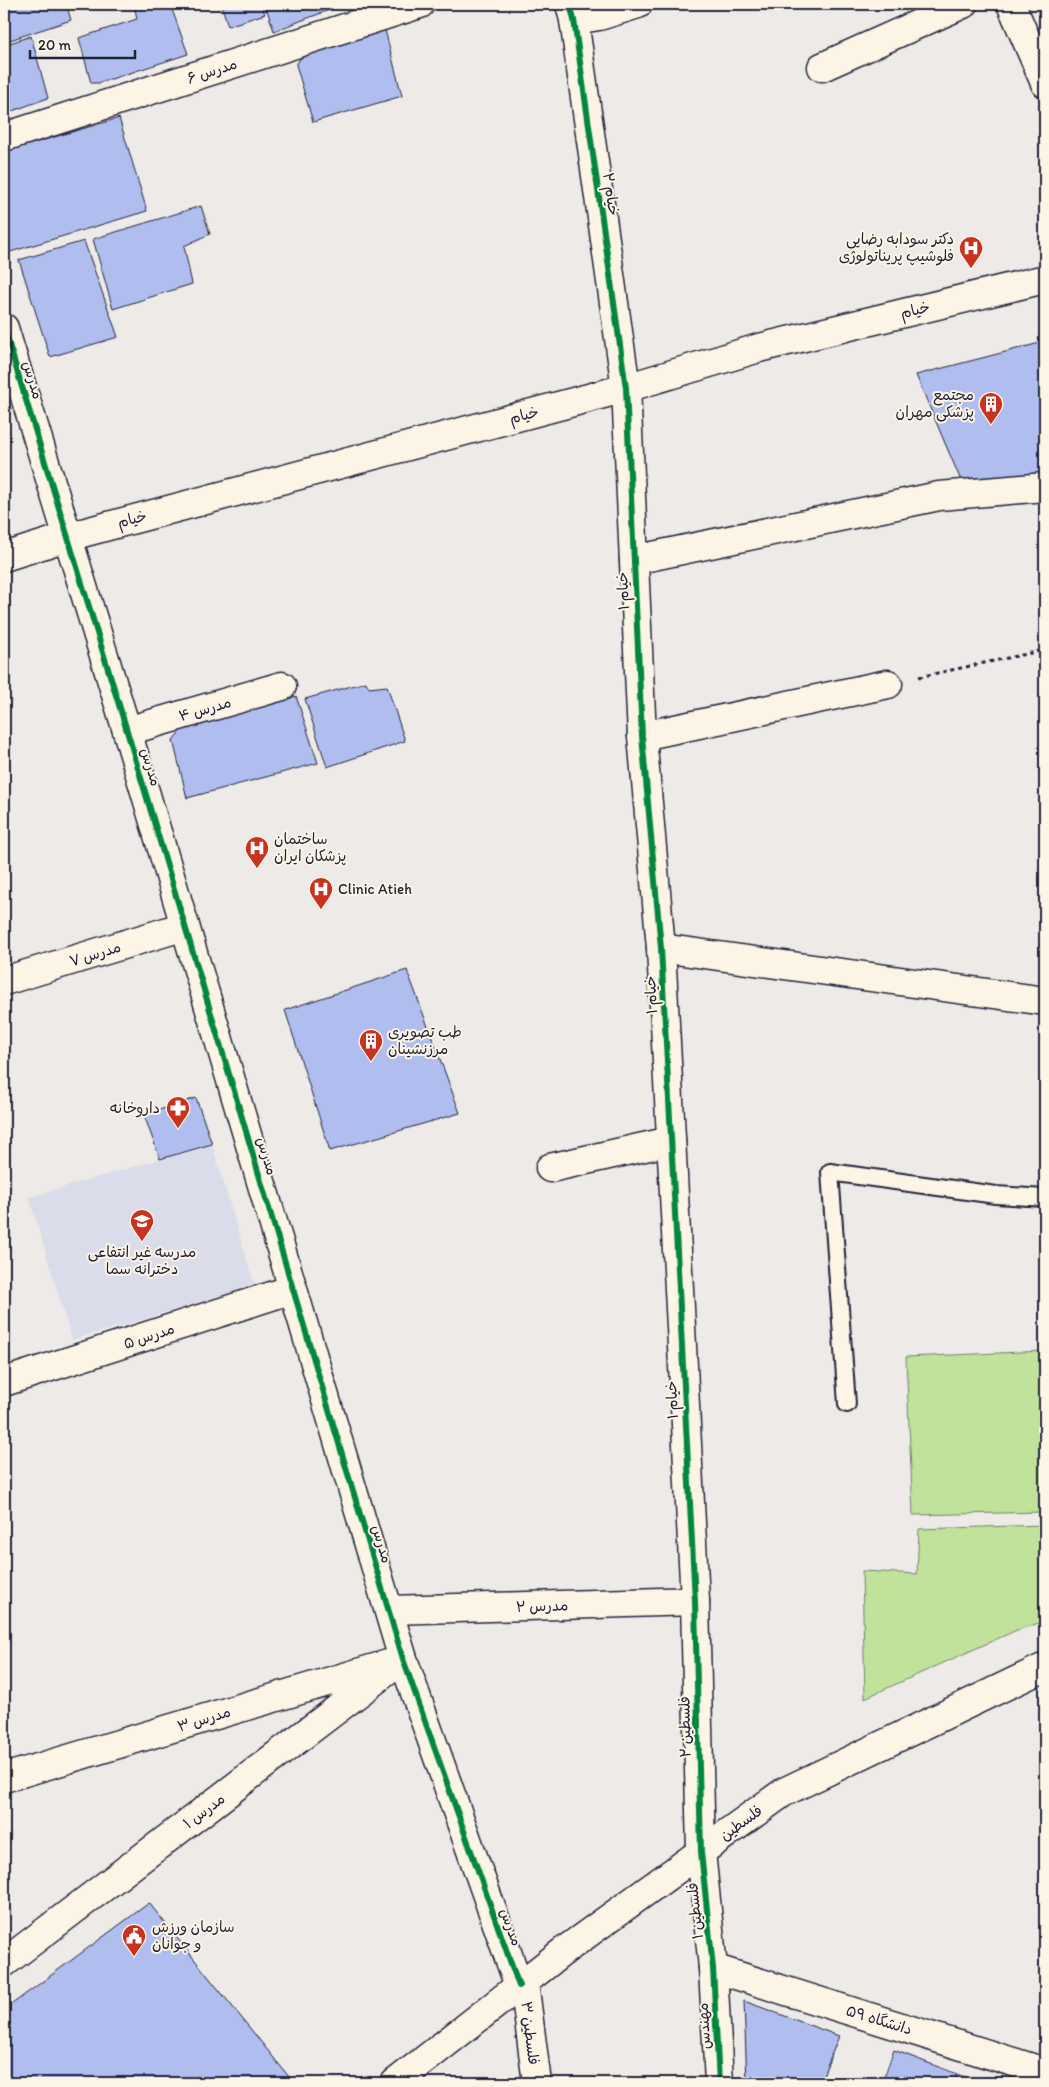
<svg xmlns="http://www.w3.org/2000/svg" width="1049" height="2087" viewBox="0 0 1049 2087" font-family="Itim,'Playpen Sans Arabic',sans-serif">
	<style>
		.built { fill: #dadde9 }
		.green { fill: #c0e29b; stroke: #71826b }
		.building { fill: #afbeee; stroke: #22223b }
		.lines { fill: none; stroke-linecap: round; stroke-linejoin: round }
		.lane-casing { stroke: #22223b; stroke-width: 20 }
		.street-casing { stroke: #22223b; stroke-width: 31 }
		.secondary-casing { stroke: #22223b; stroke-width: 31 }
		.path { stroke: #22223b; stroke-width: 3; stroke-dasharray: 4 4; stroke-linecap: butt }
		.lane { stroke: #fcf5e5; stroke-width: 16 }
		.street { stroke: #fcf5e5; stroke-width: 28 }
		.secondary { stroke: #fcf5e5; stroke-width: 28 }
		.cycleway-casing { stroke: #fcf5e5; stroke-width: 9 }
		.cycleway { stroke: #00873e; stroke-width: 6 }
		.labels { text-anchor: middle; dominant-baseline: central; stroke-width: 4; stroke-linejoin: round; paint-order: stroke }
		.street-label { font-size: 15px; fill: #22223b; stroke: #fcf5e5 }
		.poi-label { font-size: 15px; fill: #22223b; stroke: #fcf5e5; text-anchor: start }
	</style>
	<rect width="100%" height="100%" fill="#edeae7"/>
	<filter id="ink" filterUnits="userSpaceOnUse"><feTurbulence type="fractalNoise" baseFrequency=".02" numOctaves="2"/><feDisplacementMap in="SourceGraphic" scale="10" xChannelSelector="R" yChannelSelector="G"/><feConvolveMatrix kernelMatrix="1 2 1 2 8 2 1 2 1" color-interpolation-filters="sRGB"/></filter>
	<g filter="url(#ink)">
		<path class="built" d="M 212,1144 L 255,1287 L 72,1340 L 29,1197 Z"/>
		<g class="green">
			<path d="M 1045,1351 L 1045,1512 L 913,1515 L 906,1357 Z"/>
			<path d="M 1045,1525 L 1045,1621 L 1017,1630 L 865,1698 L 862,1571 L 917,1574 L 919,1529 Z"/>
		</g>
		<g class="building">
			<path d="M 4,4 L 66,4 L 71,20 L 4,42 Z"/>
			<path d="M 134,4 L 170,4 L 188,54 L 99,83 L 91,83 L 79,38 L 137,19 Z"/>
			<path d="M 221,4 L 261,4 L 265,14 L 228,26 Z"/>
			<path d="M 265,4 L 345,4 L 274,31 Z"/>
			<path d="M 385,30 L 402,96 L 313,122 L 296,65 L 303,54 Z"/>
			<path d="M 31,36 L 48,98 L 4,114 L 4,45 Z"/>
			<path d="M 119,118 L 147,211 L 10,252 L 4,232 L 4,152 Z"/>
			<path d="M 201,206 L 210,234 L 184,246 L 192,284 L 113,309 L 93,239 Z"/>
			<path d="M 84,241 L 118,337 L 50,357 L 19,260 Z"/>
			<path d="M 1040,343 L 1045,352 L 1045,475 L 962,483 L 916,375 Z"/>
			<path d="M 366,682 L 369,688 L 387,686 L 405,741 L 327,767 L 305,699 Z"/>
			<path d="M 296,696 L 318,763 L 187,798 L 173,740 L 182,729 Z"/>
			<path d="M 407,970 L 460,1113 L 330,1151 L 285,1010 Z"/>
			<path d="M 196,1098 L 212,1144 L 160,1159 L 144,1115 Z"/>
			<path d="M 149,1903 L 294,2083 L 4,2083 L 4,2010 Z"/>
			<path d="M 744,2001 L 839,2036 L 820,2083 L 747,2083 Z"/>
			<path d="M 894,2050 L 957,2074 L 953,2083 L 882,2083 Z"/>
			<path d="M 957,2074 L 981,2083 L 953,2083 Z"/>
		</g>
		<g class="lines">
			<g class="lane-casing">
				<path id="lane" d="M 847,1404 L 830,1172 L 996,1195 L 1045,1198"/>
			</g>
			<g class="street-casing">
				<g id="street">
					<path d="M 570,4 L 574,20 L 626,388 L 642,736 L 661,948 L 681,1327 L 695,1601 L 701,1852 L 713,1968 L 719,2083"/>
					<path d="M 574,20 L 599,16 L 638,4"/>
					<path d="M 822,67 L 963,4"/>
					<path d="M 4,137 L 420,4"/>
					<path d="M 634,560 L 939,496 L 1045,487"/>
					<path d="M 127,731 L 282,686"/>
					<path d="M 642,736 L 888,684"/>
					<path d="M 661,948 L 1045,1001"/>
					<path d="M 4,981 L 185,926"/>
					<path d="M 550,1168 L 671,1141"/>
					<path d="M 4,1382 L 293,1289"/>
					<path d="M 389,1610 L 695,1601"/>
					<path d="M 4,1778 L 388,1664"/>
					<path d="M 4,1963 L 403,1659"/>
					<path d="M 713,1968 L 1045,2072"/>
					<path d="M 524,1982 L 537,2083"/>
				</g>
			</g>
			<g class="secondary-casing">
				<g id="secondary">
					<path d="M 1011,4 L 1045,83"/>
					<path d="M 4,328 L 127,731 L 403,1659 L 519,1986"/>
					<path d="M 4,557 L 67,537 L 626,388 L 759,348 L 1045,279"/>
					<path d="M 395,2083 L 565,1950 L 784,1792 L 1045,1667"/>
				</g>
			</g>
			<path class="path" d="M 919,677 L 1045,650"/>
			<use href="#lane" class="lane"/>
			<use href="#street" class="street"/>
			<use href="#secondary" class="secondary"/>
			<g class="cycleway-casing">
				<g id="cycleway">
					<path d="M 570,4 L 574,20 L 626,388 L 642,736 L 661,948 L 681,1327 L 695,1601 L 701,1852 L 713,1968 L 719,2083"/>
					<path d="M 4,328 L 127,731 L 403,1659 L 519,1986"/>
				</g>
			</g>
			<use href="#cycleway" class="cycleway"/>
		</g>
	</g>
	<defs>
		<g id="hospital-pin" transform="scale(1.25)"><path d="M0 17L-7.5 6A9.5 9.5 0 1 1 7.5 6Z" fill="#c8321e" stroke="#fcf5e5"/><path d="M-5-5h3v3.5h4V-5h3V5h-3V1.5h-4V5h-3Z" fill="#fff"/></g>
		<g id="building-pin" transform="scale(1.25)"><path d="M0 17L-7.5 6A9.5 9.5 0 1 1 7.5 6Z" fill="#c8321e" stroke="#fcf5e5"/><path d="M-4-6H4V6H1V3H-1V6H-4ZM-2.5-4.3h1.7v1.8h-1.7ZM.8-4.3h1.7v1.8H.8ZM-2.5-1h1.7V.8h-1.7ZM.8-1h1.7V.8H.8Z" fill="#fff"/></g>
		<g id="pharmacy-pin" transform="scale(1.25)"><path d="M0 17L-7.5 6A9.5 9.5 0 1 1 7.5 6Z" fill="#c8321e" stroke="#fcf5e5"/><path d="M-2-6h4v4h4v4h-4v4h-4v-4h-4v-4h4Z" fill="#fff"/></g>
		<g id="school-pin" transform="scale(1.25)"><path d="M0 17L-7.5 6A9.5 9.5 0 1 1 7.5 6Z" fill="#c8321e" stroke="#fcf5e5"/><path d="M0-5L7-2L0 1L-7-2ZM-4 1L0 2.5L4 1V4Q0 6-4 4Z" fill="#fff"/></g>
		<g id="civic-pin" transform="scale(1.25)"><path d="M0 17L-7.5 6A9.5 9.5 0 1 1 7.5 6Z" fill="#c8321e" stroke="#fcf5e5"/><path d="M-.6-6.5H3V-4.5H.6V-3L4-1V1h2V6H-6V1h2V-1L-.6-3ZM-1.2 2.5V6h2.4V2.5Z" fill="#fff"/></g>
	</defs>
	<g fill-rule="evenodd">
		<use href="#hospital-pin" x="971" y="248"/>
		<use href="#building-pin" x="991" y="404"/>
		<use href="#hospital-pin" x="257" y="848"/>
		<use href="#hospital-pin" x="321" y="889"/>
		<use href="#building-pin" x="371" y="1041"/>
		<use href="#pharmacy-pin" x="178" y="1108"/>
		<use href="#school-pin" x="142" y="1221"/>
		<use href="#civic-pin" x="134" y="1936"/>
	</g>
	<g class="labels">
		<g class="street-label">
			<text transform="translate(212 71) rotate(-18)">مدرس ۶</text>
			<text transform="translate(611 194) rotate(82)">خیام ۲</text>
			<text transform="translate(915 310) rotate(-14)">خیام</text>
			<text transform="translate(33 380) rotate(73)">مدرس</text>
			<text transform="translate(524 415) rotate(-15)">خیام</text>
			<text transform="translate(132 519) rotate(-15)">خیام</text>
			<text transform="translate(623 591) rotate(-93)">خیام ۱</text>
			<text transform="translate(205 709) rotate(-16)">مدرس ۴</text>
			<text transform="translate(151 767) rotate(73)">مدرس</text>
			<text transform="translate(95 954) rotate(-17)">مدرس ۷</text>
			<text transform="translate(651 995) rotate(-93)">خیام ۱</text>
			<text transform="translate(267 1156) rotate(73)">مدرس</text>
			<text transform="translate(149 1336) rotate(-18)">مدرس ۵</text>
			<text transform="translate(672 1400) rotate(-93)">خیام ۱</text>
			<text transform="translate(382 1544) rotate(73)">مدرس</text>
			<text transform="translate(542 1606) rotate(-2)">مدرس ۲</text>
			<text transform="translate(204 1719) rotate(-17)">مدرس ۳</text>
			<text transform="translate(685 1727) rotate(-91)">فلسطین ۲</text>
			<text transform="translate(204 1811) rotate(-37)">مدرس ۱</text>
			<text transform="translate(741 1823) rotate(-36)">فلسطین</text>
			<text transform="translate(695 1911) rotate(-96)">فلسطین ۱</text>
			<text transform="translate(511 1927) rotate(70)">مدرس</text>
			<text transform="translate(879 2020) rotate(17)">دانشگاه ۵۹</text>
			<text transform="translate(704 2026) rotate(-93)">مهندس</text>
			<text transform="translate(530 2033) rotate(83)">فلسطین ۳</text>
		</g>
		<g class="poi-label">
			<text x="954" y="239" text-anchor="end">دکتر سودابه رضایی<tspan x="954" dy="17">فلوشیپ پریناتولوژی</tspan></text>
			<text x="974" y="395" text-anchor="end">مجتمع<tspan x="974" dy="17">پزشکی مهران</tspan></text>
			<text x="274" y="839">ساختمان<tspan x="274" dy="17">پزشکان ایران</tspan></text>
			<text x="338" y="889">Clinic Atieh</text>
			<text x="388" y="1032">طب تصویری<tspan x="388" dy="17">مرزنشینان</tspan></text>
			<text x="160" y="1108" text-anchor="end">داروخانه</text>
			<text x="142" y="1252" text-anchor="middle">مدرسه غیر انتفاعی<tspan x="142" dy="17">دخترانه سما</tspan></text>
			<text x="152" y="1927">سازمان ورزش<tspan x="152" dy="17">و جوانان</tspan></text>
		</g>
	</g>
	<rect width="1049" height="2087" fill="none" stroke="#fcf5e5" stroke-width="20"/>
	<rect x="10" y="10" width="1029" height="2067" fill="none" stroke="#22223b" stroke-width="2" filter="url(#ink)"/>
	<path d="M30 50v8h105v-8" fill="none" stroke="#22223b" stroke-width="2.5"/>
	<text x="38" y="50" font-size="15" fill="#22223b" stroke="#fcf5e5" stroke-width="4" paint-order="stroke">20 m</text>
</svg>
